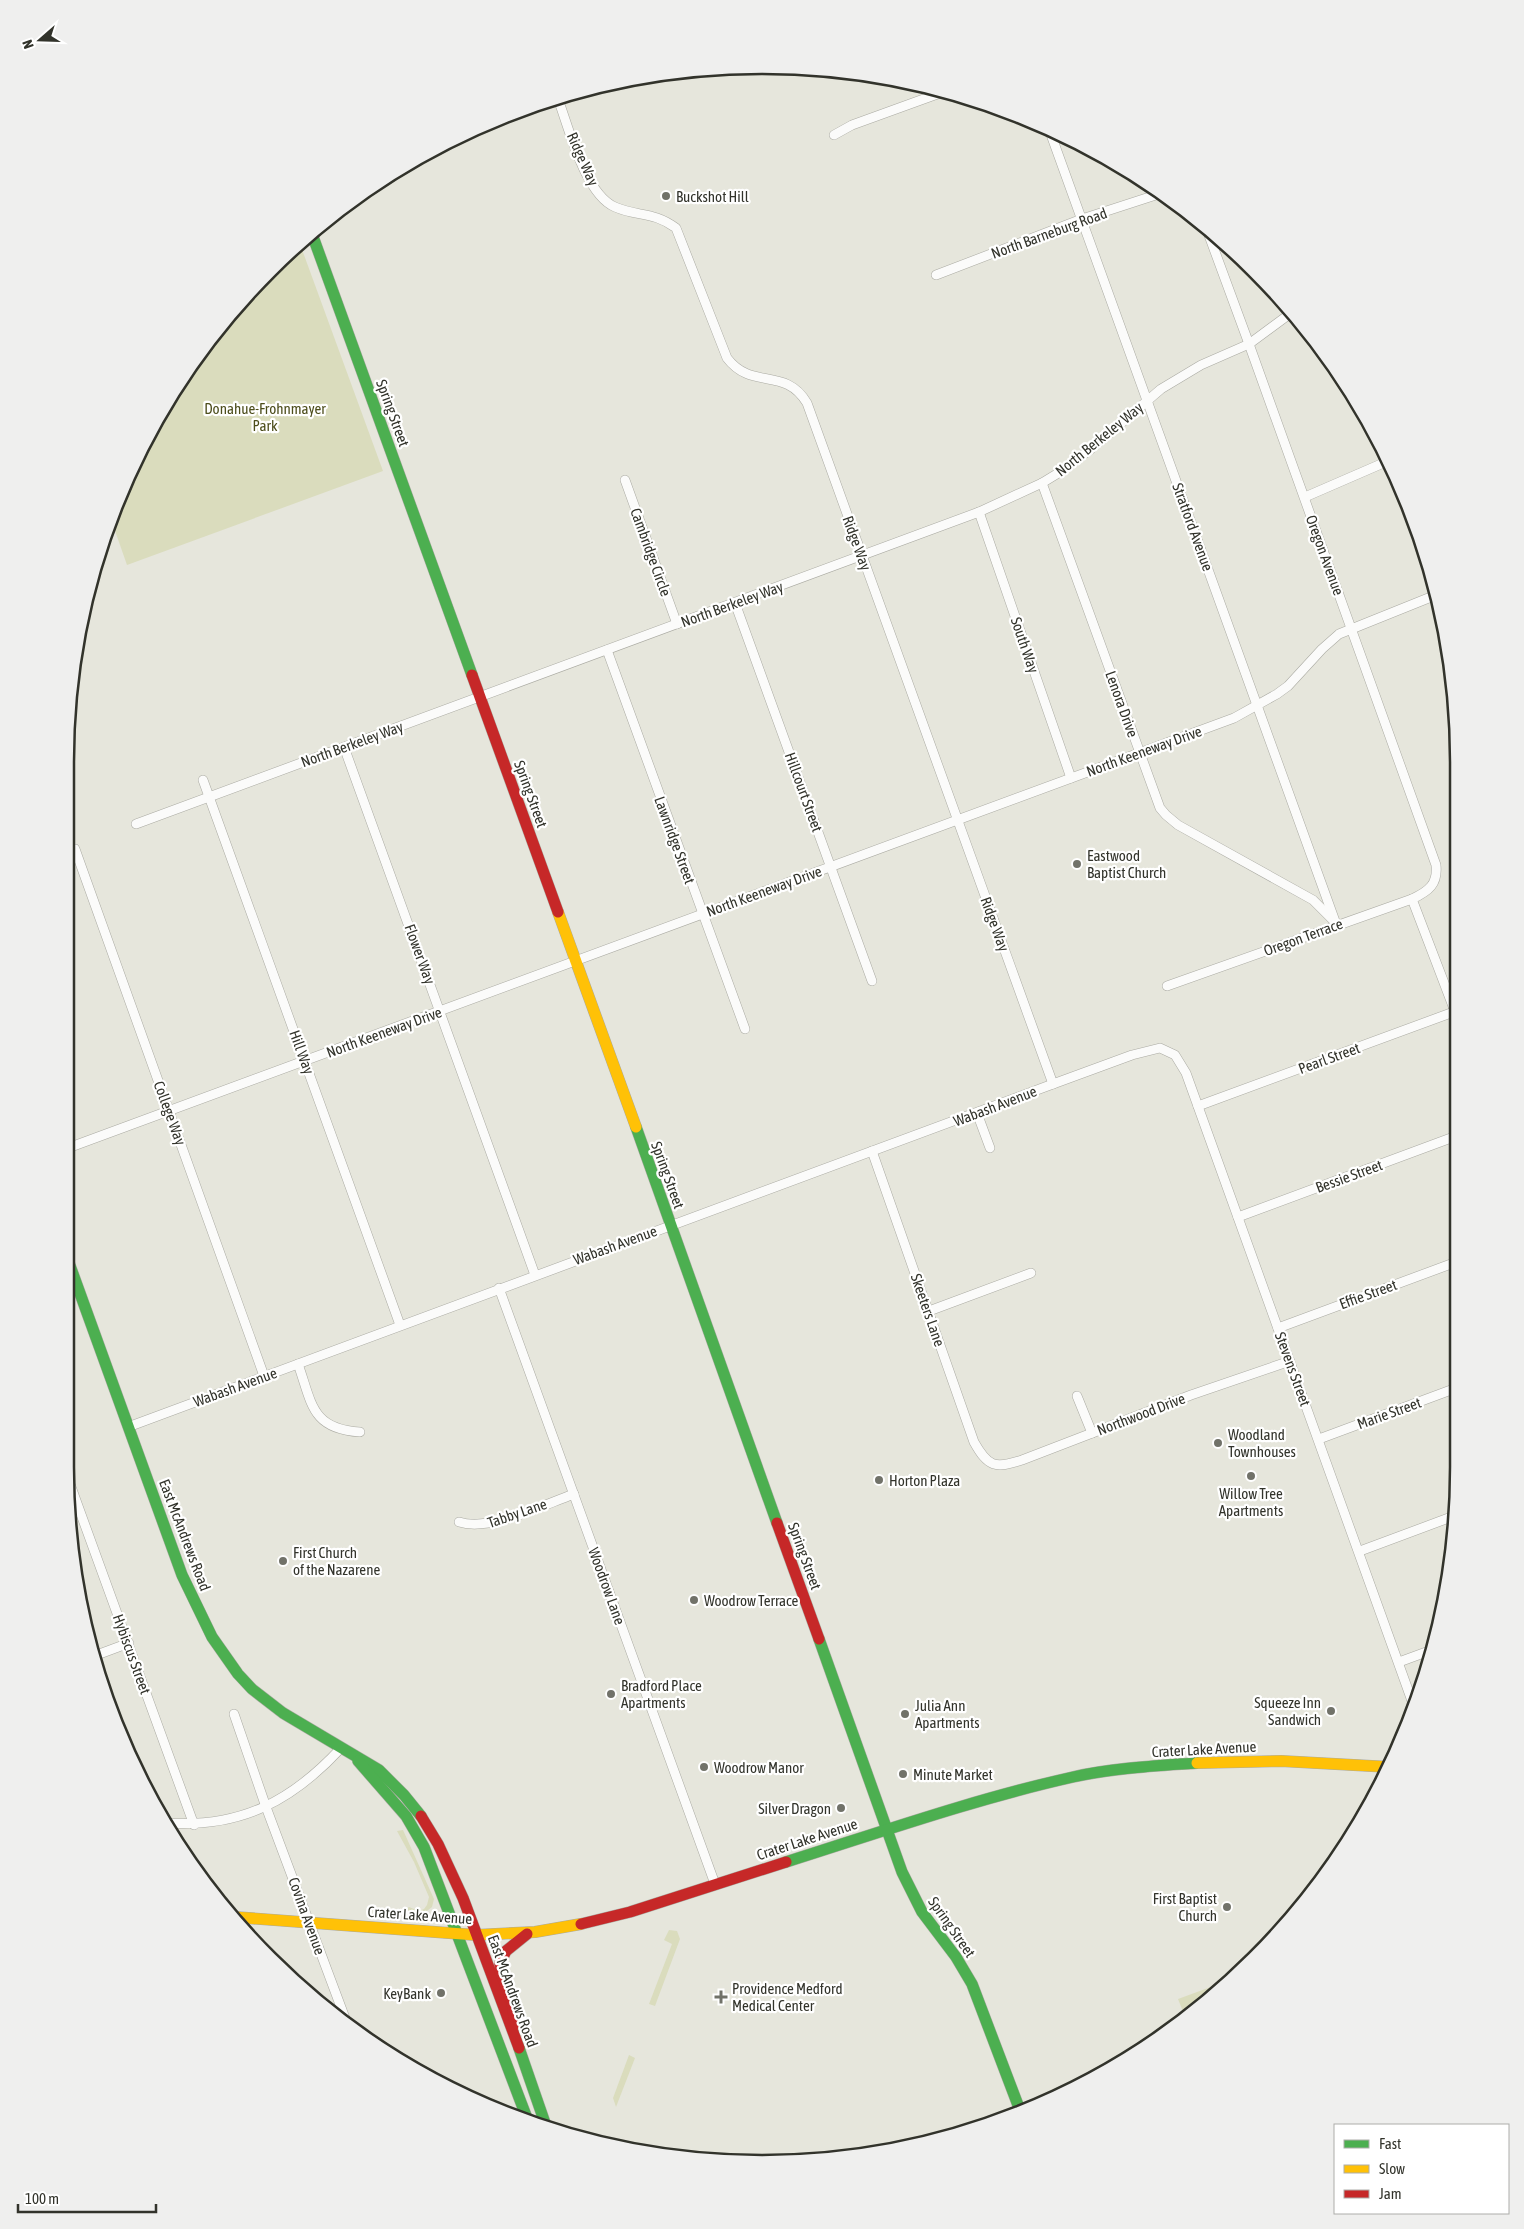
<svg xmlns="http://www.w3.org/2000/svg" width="1524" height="2229" viewBox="0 0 1524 2229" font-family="'Asap Condensed',sans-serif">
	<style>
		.green { fill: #dadcbd }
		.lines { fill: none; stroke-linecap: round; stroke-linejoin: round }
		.street-casing { stroke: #aaaaa2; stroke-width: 10 }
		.fast-casing { stroke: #aaaaa2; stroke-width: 12 }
		.slow-casing { stroke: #aaaaa2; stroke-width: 12 }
		.jam-casing { stroke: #aaaaa2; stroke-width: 12 }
		.street { stroke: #fbfbfa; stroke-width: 9 }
		.fast { stroke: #4caf50; stroke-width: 11 }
		.slow { stroke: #ffc107; stroke-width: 11 }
		.jam { stroke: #c62828; stroke-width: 11 }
		.poi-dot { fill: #717269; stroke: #fff; stroke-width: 2 }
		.labels { text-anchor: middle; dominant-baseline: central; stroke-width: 4.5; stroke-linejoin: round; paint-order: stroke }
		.street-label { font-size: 15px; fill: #32332b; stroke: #fff }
		.poi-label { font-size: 15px; fill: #32332b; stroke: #fff; text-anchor: start }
		.park-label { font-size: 15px; fill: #4c4d1b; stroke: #fff }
		.rim { fill: none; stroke: #32332b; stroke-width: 2.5 }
	</style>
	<rect width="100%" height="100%" fill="#e6e6dc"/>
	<g class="green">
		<path d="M 300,244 L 383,471 L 127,565 L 113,525 L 137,453 L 183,375 L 269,269 Z"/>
		<path d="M 403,1830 L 434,1899 L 432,1907 L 423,1914 L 405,1910 L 409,1907 L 419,1911 L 424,1909 L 427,1905 L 429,1897 L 414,1862 L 397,1831 Z"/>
		<path d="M 669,1930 L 677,1931 L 680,1939 L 655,2006 L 649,2004 L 672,1944 L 664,1940 Z"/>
		<path d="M 1227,1981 L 1184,2014 L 1178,1999 Z"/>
		<path d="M 629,2055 L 635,2058 L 616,2107 L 613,2098 Z"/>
	</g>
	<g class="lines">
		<g class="street-casing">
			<g id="street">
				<path d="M 558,99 C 569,128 585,194 615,207 C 638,217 653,211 676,228 L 727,358 C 752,391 785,366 807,403 L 1053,1084"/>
				<path d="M 1049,129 L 1336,924"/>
				<path d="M 834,135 L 852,125 L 943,92"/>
				<path d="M 936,275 L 1082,219 L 1162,193"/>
				<path d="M 625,480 L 677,624"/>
				<path d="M 1042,483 L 1160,808 L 1166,815 L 1178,825 L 1313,900 L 1333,920"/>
				<path d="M 1305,497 L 1388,461"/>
				<path d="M 979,512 L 1071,778"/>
				<path d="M 735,603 L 872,981"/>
				<path d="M 607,650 L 745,1029"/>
				<path d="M 344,747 L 535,1275"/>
				<path d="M 203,780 L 400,1325"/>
				<path d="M 136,824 L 979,512 L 1042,483 L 1060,472 L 1091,449 L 1161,389 L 1201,365 L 1249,344 L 1291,313"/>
				<path d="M 66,851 L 75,849 L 264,1376"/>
				<path d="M 1412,899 L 1459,1022"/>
				<path d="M 1167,986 L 1412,899 C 1429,891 1438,884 1436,865 L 1249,344 L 1207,230"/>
				<path d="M 1198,1106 L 1459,1010"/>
				<path d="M 977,1113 L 990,1148"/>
				<path d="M 68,1148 L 1234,718 L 1277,694 L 1288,686 L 1322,649 L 1339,634 L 1436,595"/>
				<path d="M 872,1151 L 974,1442 C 988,1467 995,1469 1022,1460 L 1191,1395 L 1290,1361"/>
				<path d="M 1238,1217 L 1459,1135"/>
				<path d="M 499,1288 L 715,1884"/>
				<path d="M 929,1311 L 1031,1273"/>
				<path d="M 1278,1328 L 1459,1261"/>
				<path d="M 298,1364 C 312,1403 311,1429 360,1432"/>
				<path d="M 1077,1396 L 1092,1433"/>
				<path d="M 128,1427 L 1053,1084 L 1132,1055 L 1160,1048 L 1175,1055 L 1186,1073 L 1412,1701"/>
				<path d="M 1319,1439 L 1459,1387"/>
				<path d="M 70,1484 L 194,1825"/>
				<path d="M 459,1522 C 490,1532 543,1505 574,1494"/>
				<path d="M 1360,1551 L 1454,1516"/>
				<path d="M 94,1656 L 129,1643"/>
				<path d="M 1399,1662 L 1429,1651"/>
				<path d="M 234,1714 L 266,1807 L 348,2026"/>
				<path d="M 167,1823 C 241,1828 292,1801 341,1748"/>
			</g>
		</g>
		<g class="fast-casing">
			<g id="fast">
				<path d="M 312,234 L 472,675"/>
				<path d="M 636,1127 L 777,1523"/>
				<path d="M 69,1263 L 182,1575 L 212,1637 L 238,1674 L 252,1689 L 283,1713 L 379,1770 L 404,1795 L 421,1816"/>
				<path d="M 819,1639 L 902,1872 L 922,1912 L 956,1957 L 972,1984 L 1021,2113"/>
				<path d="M 358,1761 L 406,1816 L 424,1847 L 528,2121"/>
				<path d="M 786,1862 C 881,1832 975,1799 1073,1777 C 1113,1768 1155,1766 1197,1763"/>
				<path d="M 519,2048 L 546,2126"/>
			</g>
		</g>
		<g class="slow-casing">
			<g id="slow">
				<path d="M 558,912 L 636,1127"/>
				<path d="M 1197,1763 L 1281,1761 L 1390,1767"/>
				<path d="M 234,1917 L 476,1935 L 535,1932 L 581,1924"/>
			</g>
		</g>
		<g class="jam-casing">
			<g id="jam">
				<path d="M 472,675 L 558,912"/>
				<path d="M 777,1523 L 819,1639"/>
				<path d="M 421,1816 L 438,1844 L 463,1898 L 519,2048"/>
				<path d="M 581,1924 L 630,1912 L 786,1862"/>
				<path d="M 515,2024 L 512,2003 L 500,1971 L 500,1963 L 506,1951 L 527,1934"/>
			</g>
		</g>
		<use href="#street" class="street"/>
		<use href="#fast" class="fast"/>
		<use href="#slow" class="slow"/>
		<use href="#jam" class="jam"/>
	</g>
	<g class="poi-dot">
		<circle cx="666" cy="196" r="5"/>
		<circle cx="1077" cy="864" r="5"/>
		<circle cx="1218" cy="1443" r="5"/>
		<circle cx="1251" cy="1476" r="5"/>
		<circle cx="879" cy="1480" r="5"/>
		<circle cx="283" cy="1561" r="5"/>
		<circle cx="694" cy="1600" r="5"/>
		<circle cx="611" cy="1694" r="5"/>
		<circle cx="1331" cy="1711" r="5"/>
		<circle cx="905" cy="1714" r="5"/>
		<circle cx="704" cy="1767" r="5"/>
		<circle cx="903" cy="1774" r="5"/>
		<circle cx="841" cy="1808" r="5"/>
		<circle cx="1227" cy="1907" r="5"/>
		<circle cx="441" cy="1993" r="5"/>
		<path d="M718.5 1989.5h5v5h5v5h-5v5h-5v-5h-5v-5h5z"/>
	</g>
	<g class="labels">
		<g class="street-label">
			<text transform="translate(583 159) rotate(66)">Ridge Way</text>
			<text transform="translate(1049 233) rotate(-20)">North Barneburg Road</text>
			<text transform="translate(393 413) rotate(70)">Spring Street</text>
			<text transform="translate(1099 439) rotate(-39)">North Berkeley Way</text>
			<text transform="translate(1193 527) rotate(70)">Stratford Avenue</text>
			<text transform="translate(857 543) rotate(70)">Ridge Way</text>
			<text transform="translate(651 552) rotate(70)">Cambridge Circle</text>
			<text transform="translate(1325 555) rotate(70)">Oregon Avenue</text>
			<text transform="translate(732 604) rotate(-20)">North Berkeley Way</text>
			<text transform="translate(1025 645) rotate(71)">South Way</text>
			<text transform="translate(1122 704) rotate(70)">Lenora Drive</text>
			<text transform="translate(352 744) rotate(-20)">North Berkeley Way</text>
			<text transform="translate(1144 751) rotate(-20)">North Keeneway Drive</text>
			<text transform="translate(804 792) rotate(70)">Hillcourt Street</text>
			<text transform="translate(531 794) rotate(70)">Spring Street</text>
			<text transform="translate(675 840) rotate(70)">Lawnridge Street</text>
			<text transform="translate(764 891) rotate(-20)">North Keeneway Drive</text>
			<text transform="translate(995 924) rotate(70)">Ridge Way</text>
			<text transform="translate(1303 937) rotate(-20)">Oregon Terrace</text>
			<text transform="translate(420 954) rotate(70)">Flower Way</text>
			<text transform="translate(384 1032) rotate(-20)">North Keeneway Drive</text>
			<text transform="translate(302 1052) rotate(70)">Hill Way</text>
			<text transform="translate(1329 1058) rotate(-20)">Pearl Street</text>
			<text transform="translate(995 1106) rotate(-21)">Wabash Avenue</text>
			<text transform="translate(170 1113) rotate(70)">College Way</text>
			<text transform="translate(668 1175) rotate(70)">Spring Street</text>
			<text transform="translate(1349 1176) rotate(-20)">Bessie Street</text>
			<text transform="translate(615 1245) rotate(-20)">Wabash Avenue</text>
			<text transform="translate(1368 1294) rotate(-20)">Effie Street</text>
			<text transform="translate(928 1310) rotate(71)">Skeeters Lane</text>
			<text transform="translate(1293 1369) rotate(70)">Stevens Street</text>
			<text transform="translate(235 1387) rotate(-20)">Wabash Avenue</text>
			<text transform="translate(1389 1413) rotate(-20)">Marie Street</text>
			<text transform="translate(1141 1414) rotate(-21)">Northwood Drive</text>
			<text transform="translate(517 1513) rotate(-19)">Tabby Lane</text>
			<text transform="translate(185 1535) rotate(69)">East McAndrews Road</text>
			<text transform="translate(805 1556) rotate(70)">Spring Street</text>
			<text transform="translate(607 1586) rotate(70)">Woodrow Lane</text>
			<text transform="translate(132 1654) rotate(70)">Hybiscus Street</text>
			<text transform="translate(1204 1749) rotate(-3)">Crater Lake Avenue</text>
			<text transform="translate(807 1839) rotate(-18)">Crater Lake Avenue</text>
			<text transform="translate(420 1915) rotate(4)">Crater Lake Avenue</text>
			<text transform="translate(307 1916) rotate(70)">Covina Avenue</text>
			<text transform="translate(952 1927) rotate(55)">Spring Street</text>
			<text transform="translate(513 1991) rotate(70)">East McAndrews Road</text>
		</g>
		<g class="poi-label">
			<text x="676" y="196">Buckshot Hill</text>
			<text x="1087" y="855">Eastwood<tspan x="1087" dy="17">Baptist Church</tspan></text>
			<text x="1228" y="1434">Woodland<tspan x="1228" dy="17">Townhouses</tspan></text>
			<text x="889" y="1480">Horton Plaza</text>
			<text x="1251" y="1493" text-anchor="middle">Willow Tree<tspan x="1251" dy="17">Apartments</tspan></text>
			<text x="293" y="1552">First Church<tspan x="293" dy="17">of the Nazarene</tspan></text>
			<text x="704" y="1600">Woodrow Terrace</text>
			<text x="621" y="1685">Bradford Place<tspan x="621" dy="17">Apartments</tspan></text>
			<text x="1321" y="1702" text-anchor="end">Squeeze Inn<tspan x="1321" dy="17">Sandwich</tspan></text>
			<text x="915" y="1705">Julia Ann<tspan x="915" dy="17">Apartments</tspan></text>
			<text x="714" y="1767">Woodrow Manor</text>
			<text x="913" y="1774">Minute Market</text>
			<text x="831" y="1808" text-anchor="end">Silver Dragon</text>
			<text x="1217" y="1898" text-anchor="end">First Baptist<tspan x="1217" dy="17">Church</tspan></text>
			<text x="732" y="1988">Providence Medford<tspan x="732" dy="17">Medical Center</tspan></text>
			<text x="431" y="1993" text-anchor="end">KeyBank</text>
		</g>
		<g class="park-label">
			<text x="265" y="408">Donahue-Frohnmayer<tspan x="265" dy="17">Park</tspan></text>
		</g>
	</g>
	<path d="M0 0H1524V2229H0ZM762 74H762A688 688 0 0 1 1450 762V1467A688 688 0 0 1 762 2155H762A688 688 0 0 1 74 1467V762A688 688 0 0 1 762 74Z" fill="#efefee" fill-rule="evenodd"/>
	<path class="rim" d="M762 74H762A688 688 0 0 1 1450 762V1467A688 688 0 0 1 762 2155H762A688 688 0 0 1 74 1467V762A688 688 0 0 1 762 74Z"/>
	<rect x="1334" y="2124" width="175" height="90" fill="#ffffff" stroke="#adadaa"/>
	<rect x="1344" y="2140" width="25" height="8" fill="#4caf50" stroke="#adadaa"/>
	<text x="1379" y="2149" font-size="15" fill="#32332b">Fast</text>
	<rect x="1344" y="2165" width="25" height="8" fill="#ffc107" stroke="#adadaa"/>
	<text x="1379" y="2174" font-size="15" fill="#32332b">Slow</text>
	<rect x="1344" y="2190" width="25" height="8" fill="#c62828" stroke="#adadaa"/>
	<text x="1379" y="2199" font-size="15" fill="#32332b">Jam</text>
	<g transform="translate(40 40) rotate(250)" stroke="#ffffff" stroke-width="4" paint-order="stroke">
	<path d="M0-4L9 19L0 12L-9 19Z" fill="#32332b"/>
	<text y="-8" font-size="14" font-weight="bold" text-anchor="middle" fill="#32332b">N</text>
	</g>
	<path d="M18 2204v8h138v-8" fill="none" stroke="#32332b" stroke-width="2.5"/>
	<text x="25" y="2204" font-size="15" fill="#32332b" stroke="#ffffff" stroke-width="4" paint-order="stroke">100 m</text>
</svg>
